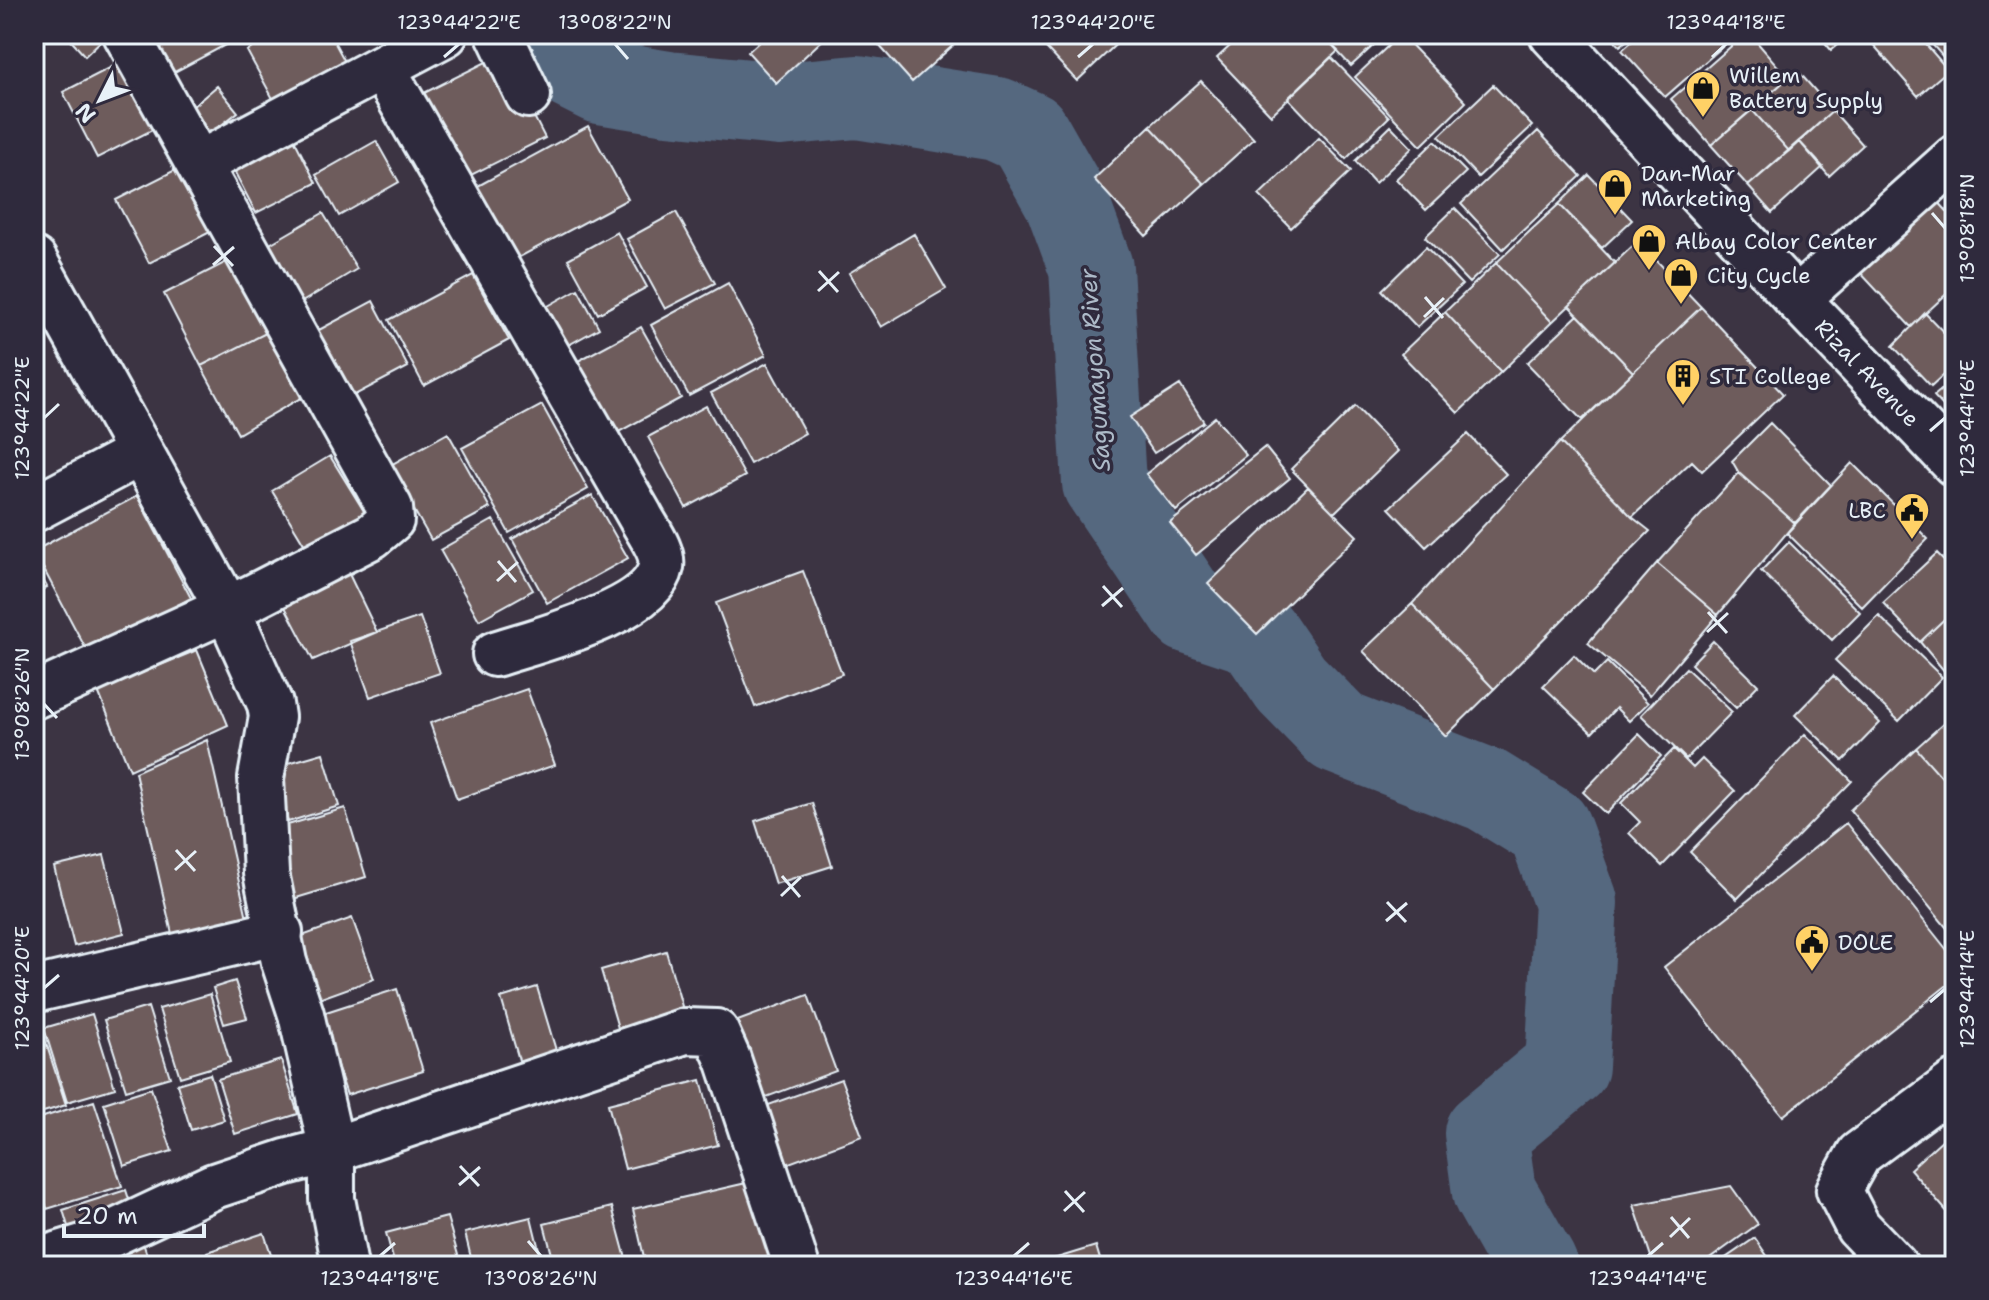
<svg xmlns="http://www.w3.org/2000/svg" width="1989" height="1300" font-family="'Shantell Sans',sans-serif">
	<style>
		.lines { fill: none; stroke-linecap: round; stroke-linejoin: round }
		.river { stroke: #54677f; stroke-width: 84 }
		.building { fill: #6e5b5b; stroke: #e8f1f8; stroke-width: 2 }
		.street-casing { stroke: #e8f1f8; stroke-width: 50 }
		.secondary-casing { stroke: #e8f1f8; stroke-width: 50 }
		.primary-casing { stroke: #e8f1f8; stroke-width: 50 }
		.street { stroke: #2f2a3d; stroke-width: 44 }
		.secondary { stroke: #2f2a3d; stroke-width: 44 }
		.primary { stroke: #2f2a3d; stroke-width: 44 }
		.ticks { fill: none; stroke: #e8f1f8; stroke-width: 3 }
		.labels { text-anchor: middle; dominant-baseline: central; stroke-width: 7; stroke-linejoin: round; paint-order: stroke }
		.poi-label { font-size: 22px; fill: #e8f1f8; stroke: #2f2a3d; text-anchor: start }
		.street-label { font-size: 22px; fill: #e8f1f8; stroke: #2f2a3d }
		.water-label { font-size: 24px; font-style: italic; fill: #adbac8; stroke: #2f2a3d }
		.neatline { fill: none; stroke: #e8f1f8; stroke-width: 3 }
		.ticks-label { font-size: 20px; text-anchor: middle; fill: #e8f1f8 }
	</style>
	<rect width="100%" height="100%" fill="#3c3443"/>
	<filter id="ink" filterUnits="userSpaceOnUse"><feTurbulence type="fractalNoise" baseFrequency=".0125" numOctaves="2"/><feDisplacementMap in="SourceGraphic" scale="16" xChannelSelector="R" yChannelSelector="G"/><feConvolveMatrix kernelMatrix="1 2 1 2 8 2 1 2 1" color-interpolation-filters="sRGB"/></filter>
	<g filter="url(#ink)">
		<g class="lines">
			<path class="river" d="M549 34 551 50 572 68 600 82 668 93 780 104 857 97 997 119 1028 133 1066 200 1091 268 1104 483 1191 612 1257 634 1291 684 1338 732 1487 790 1549 828 1576 902 1567 1066 1486 1133 1494 1192 1536 1266"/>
		</g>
		<path class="building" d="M65 34H108L85 56Z
			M147 34H225L229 43 169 75Z
			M277 34H330L361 91 290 130 247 51Z
			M757 34H829L776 83 748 52 762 39Z
			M887 34H966L912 82 877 43Z
			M1033 34H1127L1077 81Z
			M1243 34H1321L1338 51 1271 115 1217 58Z
			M1321 34H1386L1351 66Z
			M1401 34 1466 102 1421 146 1355 77Z
			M1609 34H1635L1620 46Z
			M1640 34H1737L1665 97 1622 50Z
			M1745 34H1750L1788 78 1711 145 1671 99Z
			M1818 34H1850L1831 50Z
			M1880 34H1917L1948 70 1918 96 1871 42Z
			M1923 34H1955V63L1951 66Z
			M502 54 545 138 457 182 414 98Z
			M133 56 168 122 97 158 63 92Z
			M1331 57 1389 117 1346 159 1288 98Z
			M1797 70 1833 111 1789 151 1752 110Z
			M1201 81 1254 139 1204 184 1150 126Z
			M1493 85 1532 126 1478 177 1439 136Z
			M217 86 238 112 206 137 186 112Z
			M1752 110 1789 151 1748 186 1711 145Z
			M1833 111 1863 145 1829 176 1799 141Z
			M588 126 628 199 516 259 476 187Z
			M1150 126 1204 184 1146 236 1094 179Z
			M1391 126 1412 148 1375 183 1355 161Z
			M1538 131 1581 176 1503 249 1461 204Z
			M292 135 316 183 256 213 231 165Z
			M1319 138 1351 171 1291 228 1259 195Z
			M376 141 399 182 339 216 316 175Z
			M1435 141 1466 172 1426 210 1396 179Z
			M1799 141 1823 167 1772 213 1748 186Z
			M185 165 218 228 149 263 116 200Z
			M1589 175 1632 220 1602 248 1559 204Z
			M1935 198 1955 220V286L1911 327 1857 269Z
			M1559 204 1615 263 1552 322 1496 263Z
			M1455 208 1500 254 1469 283 1425 237Z
			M676 212 715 283 665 309 627 239Z
			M323 213 357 269 302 302 268 245Z
			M617 232 647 287 598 314 568 259Z
			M914 234 946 289 881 327 849 273Z
			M1638 241 1701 307 1633 372 1569 306Z
			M1426 247 1462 285 1417 327 1382 290Z
			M234 258 270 331 201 366 164 294Z
			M1496 263 1552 322 1501 372 1445 312Z
			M473 275 509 340 424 386 389 320Z
			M728 283 766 355 689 396 651 325Z
			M578 289 599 328 554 353 532 315Z
			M373 301 408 367 353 396 317 331Z
			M1701 307 1783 394 1702 471 1692 461 1632 517 1560 442Z
			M1445 312 1501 372 1458 413 1401 354Z
			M1925 313 1955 344V364L1931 386 1893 346Z
			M1578 315 1633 372 1582 420 1527 363Z
			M641 327 681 398 604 440 565 368Z
			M270 331 304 396 238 434 201 366Z
			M767 363 805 433 750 464 711 393Z
			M1955 378V419L1934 396Z
			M1180 385 1204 422 1154 453 1130 417Z
			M542 405 588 489 509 533 462 448Z
			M706 406 745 476 686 508 648 437Z
			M1355 406 1398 451 1334 513 1291 469Z
			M1215 417 1246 455 1176 511 1146 474Z
			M1770 423 1831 485 1795 523 1739 473 1732 461Z
			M448 433 490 508 431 540 389 466Z
			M1468 434 1506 474 1426 547 1389 508Z
			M1560 442 1632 517 1650 531 1494 689 1412 604Z
			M1265 447 1290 478 1196 555 1170 523Z
			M330 456 367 516 309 552 272 491Z
			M1852 463 1928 539 1862 607 1787 533Z
			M1739 473 1795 523 1718 615 1657 563Z
			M1308 487 1357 536 1257 634 1208 584Z
			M592 495 628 558 547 603 512 539Z
			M137 496 191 598 88 653 34 551Z
			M493 520 533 590 479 620 440 550Z
			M1789 542 1860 612 1832 640 1761 571Z
			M1937 553 1955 572V609L1920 642 1883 603Z
			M34 563 47 587 34 594Z
			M1657 563 1718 615 1650 695 1588 643Z
			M803 571 842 674 755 707 716 603Z
			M348 572 377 632 313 660 284 605Z
			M1412 604 1494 689 1446 736 1363 651Z
			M1955 609V684L1920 642Z
			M1879 616 1942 677 1899 721 1835 660Z
			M420 617 440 673 370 697 350 641Z
			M1713 641 1758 685 1736 708 1691 664Z
			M197 650 228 725 130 770 98 691Z
			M1574 655 1594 675 1607 662 1648 703 1629 721 1616 708 1592 733 1543 686Z
			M1686 668 1732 712 1686 759 1641 715Z
			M1833 676 1880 723 1843 761 1795 715Z
			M527 689 555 765 457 799 430 723Z
			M1955 713V792L1916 748Z
			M1639 734 1661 756 1606 814 1583 792Z
			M1805 734 1852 781 1737 899 1690 852Z
			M207 740 250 931 175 947 135 772Z
			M1916 748 1955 792V938L1850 810Z
			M1674 749 1693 768 1702 759 1735 791 1662 866 1629 833 1640 822 1621 803Z
			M323 753 339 806 288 822 271 768Z
			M812 803 832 866 775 884 755 821Z
			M345 808 366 877 293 899 271 830Z
			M1846 823 1955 960V979L1783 1116 1664 967Z
			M104 855 124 933 74 946 54 867Z
			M352 918 374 979 313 1001 291 940Z
			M666 951 688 1027 623 1045 601 970Z
			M235 981 247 1018 224 1024 213 988Z
			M537 987 558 1057 521 1067 501 998Z
			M397 989 423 1071 347 1095 320 1014Z
			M210 994 230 1062 180 1077 159 1009Z
			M808 995 836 1071 753 1102 724 1026Z
			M148 1007 170 1077 126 1090 104 1020Z
			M92 1014 115 1088 67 1102 44 1028Z
			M40 1024 66 1105 34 1115V1026Z
			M281 1060 298 1114 235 1134 218 1079Z
			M210 1074 224 1120 191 1130 177 1084Z
			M841 1079 862 1136 781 1166 760 1108Z
			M701 1080 718 1145 625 1169 608 1104Z
			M151 1088 172 1151 124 1166 104 1103Z
			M94 1101 122 1186 47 1209 34 1167V1120Z
			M1955 1128V1221L1910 1169Z
			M755 1181 773 1256 731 1266H646L633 1209Z
			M1731 1186 1758 1224 1700 1266H1654L1634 1205Z
			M126 1190 148 1258 122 1266H80L63 1210Z
			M612 1207 628 1266H555L544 1224Z
			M447 1217 460 1262 445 1266H395L386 1233Z
			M531 1217 543 1266H473L465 1233Z
			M264 1233 275 1266H212L207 1252Z
			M1755 1238 1774 1266H1714Z
			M1096 1246 1102 1266H1031Z"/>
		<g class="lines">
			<g class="street-casing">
				<path id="street" d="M499 34 528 95
					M383 69 640 516C647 530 664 551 661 567 652 613 534 641 495 654
					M199 164 445 34
					M1797 299 1955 158
					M34 509 140 453
					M34 696 253 597 372 536 391 520 390 508 126 34
					M34 990 280 932
					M34 1262 86 1246 214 1186 286 1162 332 1150 685 1031 716 1032 728 1059 796 1264"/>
			</g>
			<g class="secondary-casing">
				<path id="secondary" d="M34 260 227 608 270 704 272 717 261 778 266 873 284 962 301 1014 332 1150V1199L345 1266
					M1895 1266 1858 1227 1839 1190 1859 1154 1955 1083"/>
			</g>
			<g class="primary-casing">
				<path id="primary" d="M1552 34 1797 299 1955 464"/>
			</g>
			<use href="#street" class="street"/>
			<use href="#secondary" class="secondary"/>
			<use href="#primary" class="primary"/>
		</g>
	</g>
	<path class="ticks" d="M615 44 628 59M444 57 459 44M1078 57 1093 44M1712 57 1726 44M1932 213 1945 228M214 246 233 266M213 265 234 247M819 271 838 292M818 291 839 272M1425 297 1443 318M1424 317 1444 298M44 418 59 404M1930 431 1945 418M498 561 516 582M497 581 518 562M1103 586 1122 607M1102 606 1123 588M1708 612 1727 633M1707 632 1728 613M44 704 57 718M176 850 195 871M175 870 196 851M782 876 800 897M781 896 801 877M1387 902 1406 922M1386 921 1407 903M44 988 59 975M1930 1002 1945 989M460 1166 479 1186M459 1185 480 1167M1065 1191 1084 1212M1064 1211 1085 1192M1671 1217 1689 1238M1670 1237 1690 1218M528 1241 541 1256M380 1256 395 1243M1014 1256 1029 1243M1648 1256 1663 1243"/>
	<defs>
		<g id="shop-pin" transform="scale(1.8)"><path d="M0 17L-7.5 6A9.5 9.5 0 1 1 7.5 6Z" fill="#ffd166" stroke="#2f2a3d"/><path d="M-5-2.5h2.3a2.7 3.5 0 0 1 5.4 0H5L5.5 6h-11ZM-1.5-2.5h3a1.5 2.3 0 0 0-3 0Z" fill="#111"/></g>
		<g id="building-pin" transform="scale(1.8)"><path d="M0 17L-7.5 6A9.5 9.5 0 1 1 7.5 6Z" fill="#ffd166" stroke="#2f2a3d"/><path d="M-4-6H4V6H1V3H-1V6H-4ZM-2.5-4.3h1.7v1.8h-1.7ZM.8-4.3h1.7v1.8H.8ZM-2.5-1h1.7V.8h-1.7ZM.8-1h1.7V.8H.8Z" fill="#111"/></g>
		<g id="civic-pin" transform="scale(1.8)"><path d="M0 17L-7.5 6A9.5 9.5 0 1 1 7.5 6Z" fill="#ffd166" stroke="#2f2a3d"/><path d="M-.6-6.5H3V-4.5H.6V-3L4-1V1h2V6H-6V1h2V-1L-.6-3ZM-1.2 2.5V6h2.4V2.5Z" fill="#111"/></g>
	</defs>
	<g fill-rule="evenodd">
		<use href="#shop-pin" x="1703" y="88"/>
		<use href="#shop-pin" x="1615" y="186"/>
		<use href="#shop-pin" x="1649" y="241"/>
		<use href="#shop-pin" x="1681" y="275"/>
		<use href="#building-pin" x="1683" y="376"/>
		<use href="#civic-pin" x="1912" y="510"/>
		<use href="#civic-pin" x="1812" y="942"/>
	</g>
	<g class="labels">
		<g class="poi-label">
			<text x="1729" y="75">Willem<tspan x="1729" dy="25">Battery Supply</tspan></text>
			<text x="1641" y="173">Dan-Mar<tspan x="1641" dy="25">Marketing</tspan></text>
			<text x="1675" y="241">Albay Color Center</text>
			<text x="1707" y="275">City Cycle</text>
			<text x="1709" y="376">STI College</text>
			<text x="1886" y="510" text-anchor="end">LBC</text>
			<text x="1838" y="942">DOLE</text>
		</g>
		<g class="street-label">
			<text transform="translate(1867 373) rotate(46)">Rizal Avenue</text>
		</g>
		<g class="water-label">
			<text transform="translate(1095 370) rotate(-94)">Sagumayon River</text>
		</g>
	</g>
	<rect width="1989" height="1300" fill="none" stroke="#2f2a3d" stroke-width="88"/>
	<g transform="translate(100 100) rotate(228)" stroke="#2f2a3d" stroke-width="6" paint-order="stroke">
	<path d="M0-6L14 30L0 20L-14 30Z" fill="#e8f1f8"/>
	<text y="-12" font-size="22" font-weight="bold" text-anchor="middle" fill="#e8f1f8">N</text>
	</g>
	<path d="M64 1224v12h140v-12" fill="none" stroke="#e8f1f8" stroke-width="4"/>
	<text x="76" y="1224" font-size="24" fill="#e8f1f8" stroke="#2f2a3d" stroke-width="6" paint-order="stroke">20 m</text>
	<rect x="44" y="44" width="1901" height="1212" class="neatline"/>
	<g class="ticks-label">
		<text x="459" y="29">123°44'22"E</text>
		<text x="615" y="29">13°08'22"N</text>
		<text x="1093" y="29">123°44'20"E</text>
		<text x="1726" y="29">123°44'18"E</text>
		<text transform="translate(1967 228) rotate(-90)" y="7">13°08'18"N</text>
		<text transform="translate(22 418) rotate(-90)" y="7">123°44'22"E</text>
		<text transform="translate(1967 418) rotate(-90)" y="7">123°44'16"E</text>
		<text transform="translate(22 704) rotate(-90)" y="7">13°08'26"N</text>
		<text transform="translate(22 988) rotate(-90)" y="7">123°44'20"E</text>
		<text transform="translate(1967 989) rotate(-90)" y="7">123°44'14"E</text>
		<text x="380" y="1285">123°44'18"E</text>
		<text x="541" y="1285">13°08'26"N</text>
		<text x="1014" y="1285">123°44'16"E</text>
		<text x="1648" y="1285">123°44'14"E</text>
	</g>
</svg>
